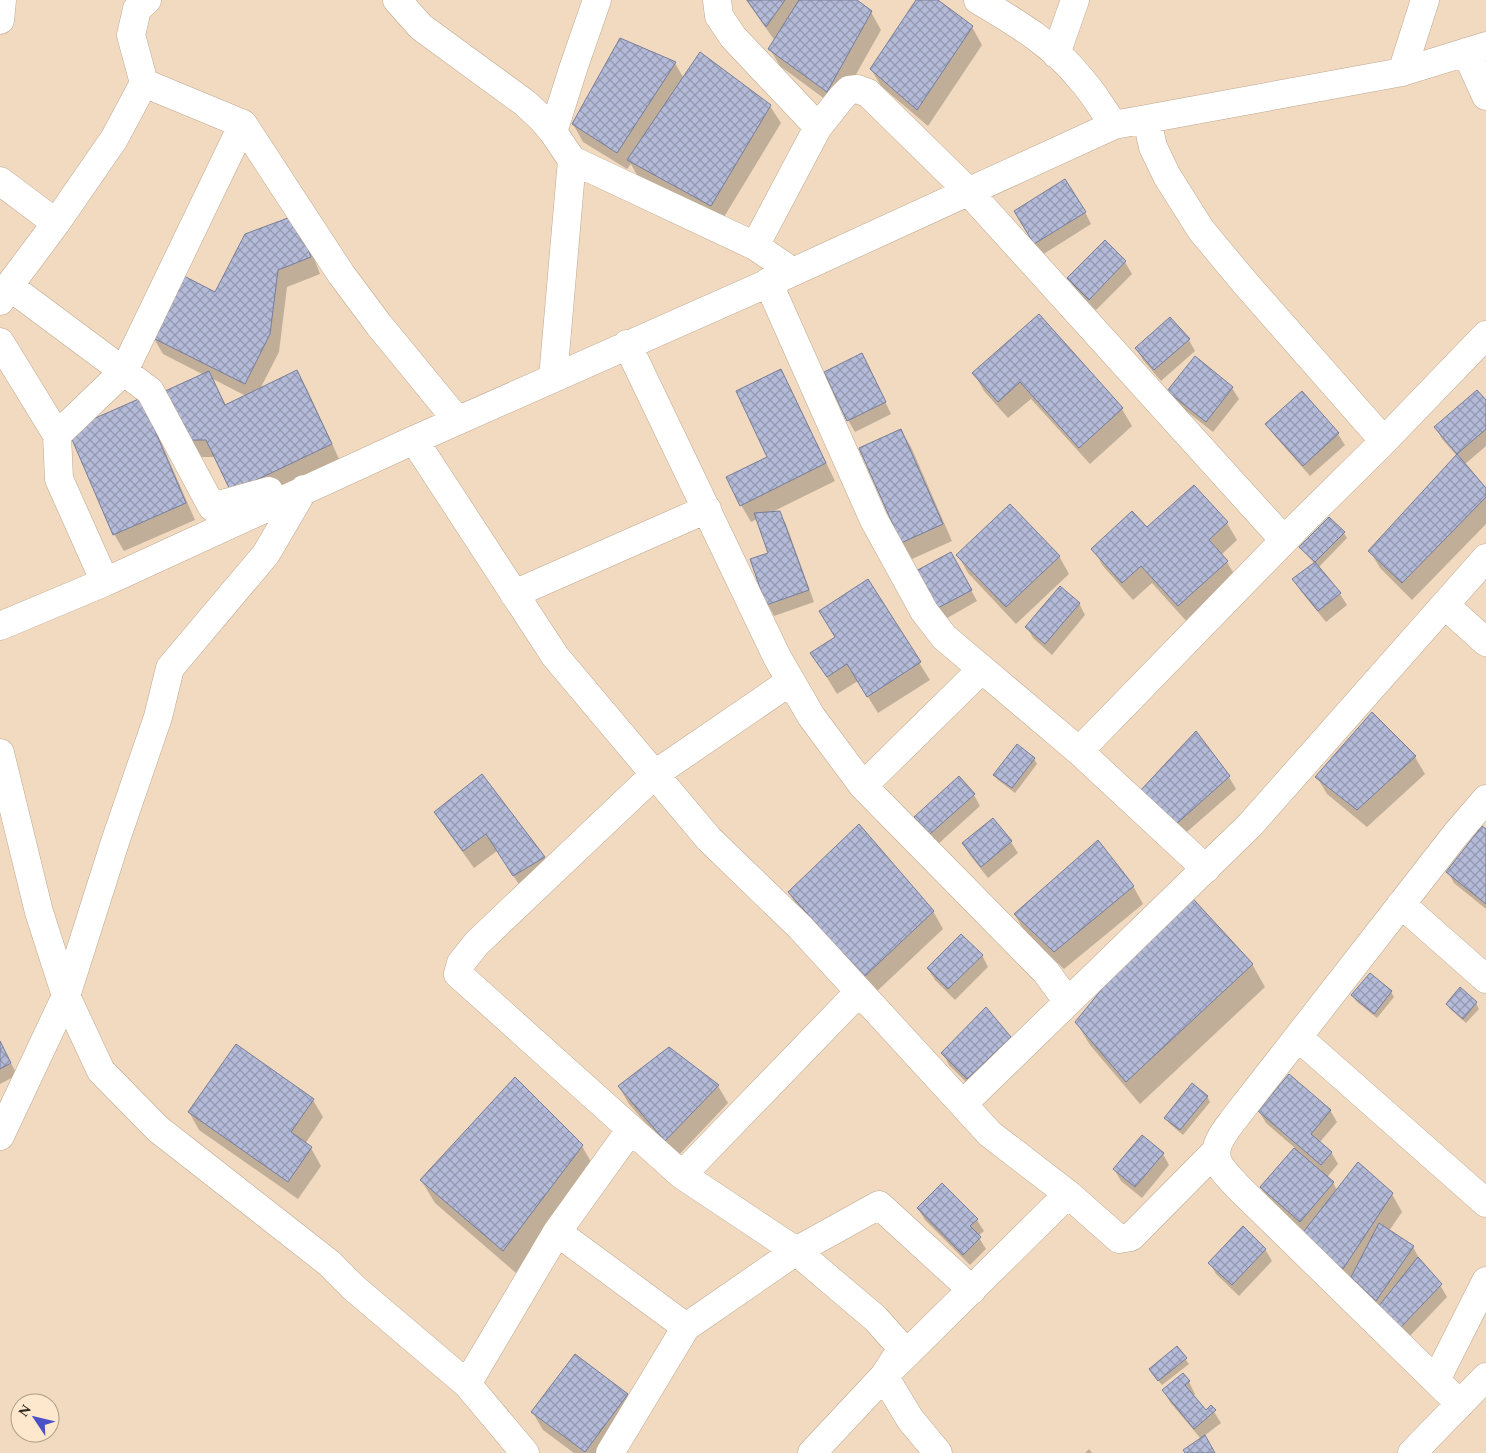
<svg xmlns="http://www.w3.org/2000/svg" width="1486" height="1453" font-family="Spectral,serif">
	<style>
		.shadow { fill: #0003; fill-rule: evenodd }
		.building { fill: url(#building-cross-hatch); stroke: #777d99 }
		.lines { fill: none; stroke-linecap: round; stroke-linejoin: round }
		.minor-casing { stroke: #bda88f; stroke-width: 29 }
		.minor { stroke: #fff; stroke-width: 28 }
	</style>
	<defs>
		<pattern id="building-cross-hatch" width="8" height="8" patternUnits="userSpaceOnUse" patternTransform="scale(1.25)"><rect width="8" height="8" fill="#b4bbd9"/><path d="M0 0l8 8M0 8l8-8" fill="none" stroke="#9398af"/></pattern>
	</defs>
	<rect width="100%" height="100%" fill="#f1dac0"/>
	<path class="shadow" d="M746 0H855L871 12 881 30 837 108 780 66 770 49 775 41Z
		M917 0H936L972 27 982 45 928 126 881 86 871 69Z
		M700 54 770 106 781 123 721 222 638 177 631 164 627 169 583 142 573 124 675 63 684 79Z
		M1016 212H1085L1091 224 1042 255Z
		M305 234 320 274 287 287 279 352 260 389 297 372 307 389 340 461 242 508 216 457H197L187 440 204 375 163 354 153 337ZM213 379 246 396 226 406Z
		M1105 242 1125 262 1132 274 1096 310 1075 290 1069 278Z
		M1039 315 1122 409 1132 426 1090 464 1031 399 1008 418 984 391 974 373Z
		M1189 340 1195 351 1161 381 1143 360 1136 348Z
		M868 366 891 414 855 432 848 420Z
		M790 388 835 481 770 513 779 512 786 524 814 602 774 616 768 605 751 560 770 553 757 519 751 522 741 505 769 457Z
		M1232 388 1239 399 1213 432 1175 402 1169 391Z
		M1486 401V446L1464 465 1486 490V524L1412 600 1380 568 1370 551 1457 456 1442 439 1436 427Z
		M150 417 195 520 124 551 114 534Z
		M1267 424 1338 434 1345 445 1310 476 1274 435Z
		M901 430 911 447 952 541 912 559 902 542Z
		M1194 487 1227 523 1237 540 1221 555 1227 562 1237 579 1188 623 1152 583 1133 600 1103 566 1093 549 1147 529Z
		M1344 533 1347 538 1318 568 1340 594 1347 605 1326 622 1300 590 1294 579 1315 564 1304 552 1300 547Z
		M951 554 977 601 942 621 936 610Z
		M958 555 1059 556 1069 574 1016 624 968 573Z
		M868 581 930 680 878 713 858 681 837 694 812 653 836 638Z
		M1079 603 1085 615 1052 655 1033 638 1027 627Z
		M1196 733 1229 777 1236 789 1181 837 1147 803Z
		M1415 757 1425 774 1367 827 1327 794 1317 777Z
		M1034 759 1037 764 1015 793 998 780 995 775Z
		M482 775 544 857 554 875 524 892 497 851 474 868 446 829 436 812Z
		M974 795 980 806 937 845 922 829 915 817Z
		M993 820 1011 842 1018 853 988 878 970 855 963 844Z
		M1486 831V909L1454 883 1448 872Z
		M1133 886 1143 904 1064 969 1025 932 1015 915Z
		M789 892 933 911 943 929 874 994 799 910Z
		M982 955 988 967 955 1000 935 980 928 969Z
		M1252 964 1265 987 1140 1104 1090 1045 1076 1022Z
		M1370 975 1391 992 1394 997 1377 1018 1356 1001 1353 995Z
		M1460 989 1476 1003 1479 1009 1466 1023 1450 1009 1447 1004Z
		M986 1009 1010 1038 1017 1050 974 1090 949 1065 943 1053Z
		M0 1042 17 1075 0 1084Z
		M718 1086 728 1103 676 1158 629 1104 619 1087Z
		M1207 1096 1210 1102 1183 1135 1169 1123 1166 1118Z
		M313 1100 323 1117 305 1144 311 1148 321 1166 298 1199 199 1130 189 1112Z
		M1330 1110 1337 1122 1320 1142 1331 1152 1338 1164 1327 1177 1333 1183 1337 1190 1392 1194 1402 1212 1389 1231 1413 1247 1419 1258 1440 1285 1447 1297 1408 1338 1360 1288 1356 1282 1353 1286 1305 1232 1268 1199 1261 1188 1295 1148 1266 1123 1259 1111Z
		M582 1146 595 1169 516 1273 435 1203 421 1180Z
		M1163 1154 1169 1165 1142 1198 1121 1181 1114 1169Z
		M918 1208 977 1220 984 1231 978 1236 986 1249 970 1265 925 1220Z
		M1265 1249 1272 1261 1239 1296 1216 1274 1210 1263Z
		M1177 1348 1189 1364 1162 1385 1153 1374Z
		M575 1356 627 1395 637 1412 607 1453H574L543 1430 533 1413Z
		M1182 1375 1189 1382 1195 1394 1193 1396 1206 1411 1211 1407 1221 1423 1204 1436 1214 1453H1186L1201 1439 1170 1402 1164 1391Z
		M1089 1449 1092 1453H1085Z"/>
	<path class="building" d="M747 0H785L766 27Z
		M799 0H857L872 11 827 92 768 49Z
		M916 0H938L973 26 917 110 870 69Z
		M620 38 676 62 617 153 572 124Z
		M700 52 771 105 711 206 627 160Z
		M1065 179 1086 212 1034 244 1014 211Z
		M296 215 311 257 278 270 270 334 245 384 151 337 182 275 215 292 245 234Z
		M1105 240 1126 261 1089 300 1067 278Z
		M1039 314 1123 408 1079 448 1020 382 998 402 972 373Z
		M1170 317 1190 339 1154 370 1135 348Z
		M862 353 886 402 847 421 824 372Z
		M1195 356 1233 387 1206 422 1167 391Z
		M781 369 826 463 740 506 726 477 767 457 736 391Z
		M297 370 332 444 231 492 206 440H186L163 392 209 371 225 405Z
		M1477 390 1486 400V429L1457 454 1434 427Z
		M1302 391 1339 433 1303 466 1265 424Z
		M141 398 186 503 113 535 68 430Z
		M901 429 943 524 901 543 859 448Z
		M1457 454 1486 488V497L1402 583 1368 551Z
		M1194 485 1228 522 1209 540 1228 561 1178 606 1141 566 1122 583 1091 549 1132 511 1147 527Z
		M1010 504 1060 556 1006 607 956 555Z
		M780 511 809 590 766 605 750 559 768 553 754 513Z
		M1329 517 1345 532 1315 562 1299 547Z
		M951 552 972 590 934 610 914 572Z
		M1315 562 1341 593 1318 611 1292 579Z
		M868 579 921 662 867 697 847 664 827 677 810 653 835 637 819 611Z
		M1060 586 1080 603 1045 644 1025 627Z
		M1372 712 1416 756 1357 810 1315 777Z
		M1196 731 1230 776 1174 826 1139 792Z
		M1017 744 1035 758 1012 788 993 775Z
		M482 774 545 857 513 876 486 834 463 851 434 812Z
		M959 776 975 794 930 834 914 817Z
		M993 818 1012 841 981 867 962 843Z
		M859 824 934 911 864 977 788 892Z
		M1482 826 1486 829V904L1446 872Z
		M1098 840 1134 886 1054 952 1014 914Z
		M1184 889 1253 964 1126 1082 1075 1022Z
		M961 934 983 955 948 989 927 968Z
		M1370 973 1392 991 1374 1014 1351 995Z
		M1460 987 1477 1002 1463 1019 1446 1004Z
		M986 1007 1011 1037 967 1079 941 1053Z
		M0 1041 11 1063 0 1069Z
		M236 1044 314 1099 291 1132 312 1147 288 1182 188 1112Z
		M669 1047 719 1085 665 1141 618 1086Z
		M1289 1074 1331 1110 1311 1134 1332 1152 1321 1165 1258 1111Z
		M515 1077 583 1145 503 1251 420 1180Z
		M1192 1083 1208 1096 1180 1130 1164 1118Z
		M1142 1135 1164 1153 1135 1187 1113 1169Z
		M1294 1148 1334 1182 1300 1222 1260 1187Z
		M1358 1162 1393 1193 1343 1269 1301 1235Z
		M942 1183 978 1219 970 1226 981 1237 963 1255 917 1208Z
		M1379 1223 1414 1246 1376 1301 1351 1277Z
		M1243 1226 1266 1249 1232 1285 1208 1263Z
		M1418 1257 1442 1284 1401 1327 1378 1307Z
		M1177 1346 1187 1358 1158 1381 1149 1369Z
		M575 1354 628 1394 585 1452 531 1412Z
		M1183 1373 1190 1381 1185 1385 1206 1410 1211 1405 1216 1410 1194 1429 1162 1390Z
		M1205 1435 1215 1453H1185L1183 1450Z"/>
	<g class="lines">
		<g class="minor-casing">
			<path id="minor" d="M397 0 421 27 525 103 542 119 553 132 572 160 755 246 793 272
				M717 0 719 16 733 37 818 127
				M978 0C1015 22 1053 44 1080 78 1093 92 1103 110 1114 125
				M0 20 2 0
				M1466 52 1486 96
				M1056 54 1075 0
				M1402 72 1425 0
				M144 83 243 124 341 274 379 325 457 420
				M1147 120 1153 147 1167 176 1201 230 1246 284 1384 441
				M553 132 573 69 597 0
				M0 181 56 223
				M755 246 818 127 842 97 849 90 857 89 868 93 968 191 1284 540
				M768 282 874 520 924 611 944 637 1079 751 1206 869
				M9 286 150 391 212 507 269 491
				M0 301 9 286 56 223 114 139 144 83 131 35 137 9 147 0
				M0 342 57 435 59 479 105 582
				M627 344 777 657 811 716 863 786 1046 972 1068 1002
				M553 378 572 160
				M57 435 124 371 243 124
				M414 440 555 656 709 839 800 927 990 1134 1068 1194 1119 1239 1131 1237 1215 1152
				M514 594 707 509
				M1445 605 1486 642
				M0 626 105 582 414 440 793 272 1114 125 1402 72 1486 46
				M791 681 655 774 477 943 461 963 458 974 682 1175 796 1251 875 1318 902 1348 884 1376 910 1419 938 1453
				M1079 751 1302 522 1379 446 1486 335
				M0 753 39 912 66 996 101 1071 158 1129 329 1263 354 1288 467 1384 525 1453
				M863 786 982 669
				M1401 904 1486 979
				M1298 1037 1486 1203
				M963 1104 1250 825 1486 558
				M0 1136 66 996 115 842 158 717 170 668 266 554 304 489
				M682 1175 859 992
				M557 1232 686 1327
				M1436 1380 1486 1281
				M467 1384 557 1232 631 1129
				M1460 1404 1237 1186C1231 1179 1223 1172 1219 1164 1210 1148 1225 1131 1234 1119L1456 834 1486 799
				M610 1453 686 1327 796 1251 879 1205 972 1290
				M812 1453 884 1376 1068 1194
				M1412 1453 1486 1377"/>
		</g>
		<use href="#minor" class="minor"/>
	</g>
	<g transform="translate(35 1418) rotate(305)"><circle r="24" fill="#fee8cd" stroke="#ac9c87"/>
	<path d="M0-4L9 19L0 12L-9 19Z" fill="#4b50c6"/>
	<text y="-8" font-size="14" font-weight="bold" text-anchor="middle" fill="#31291f">N</text>
	</g>
</svg>
